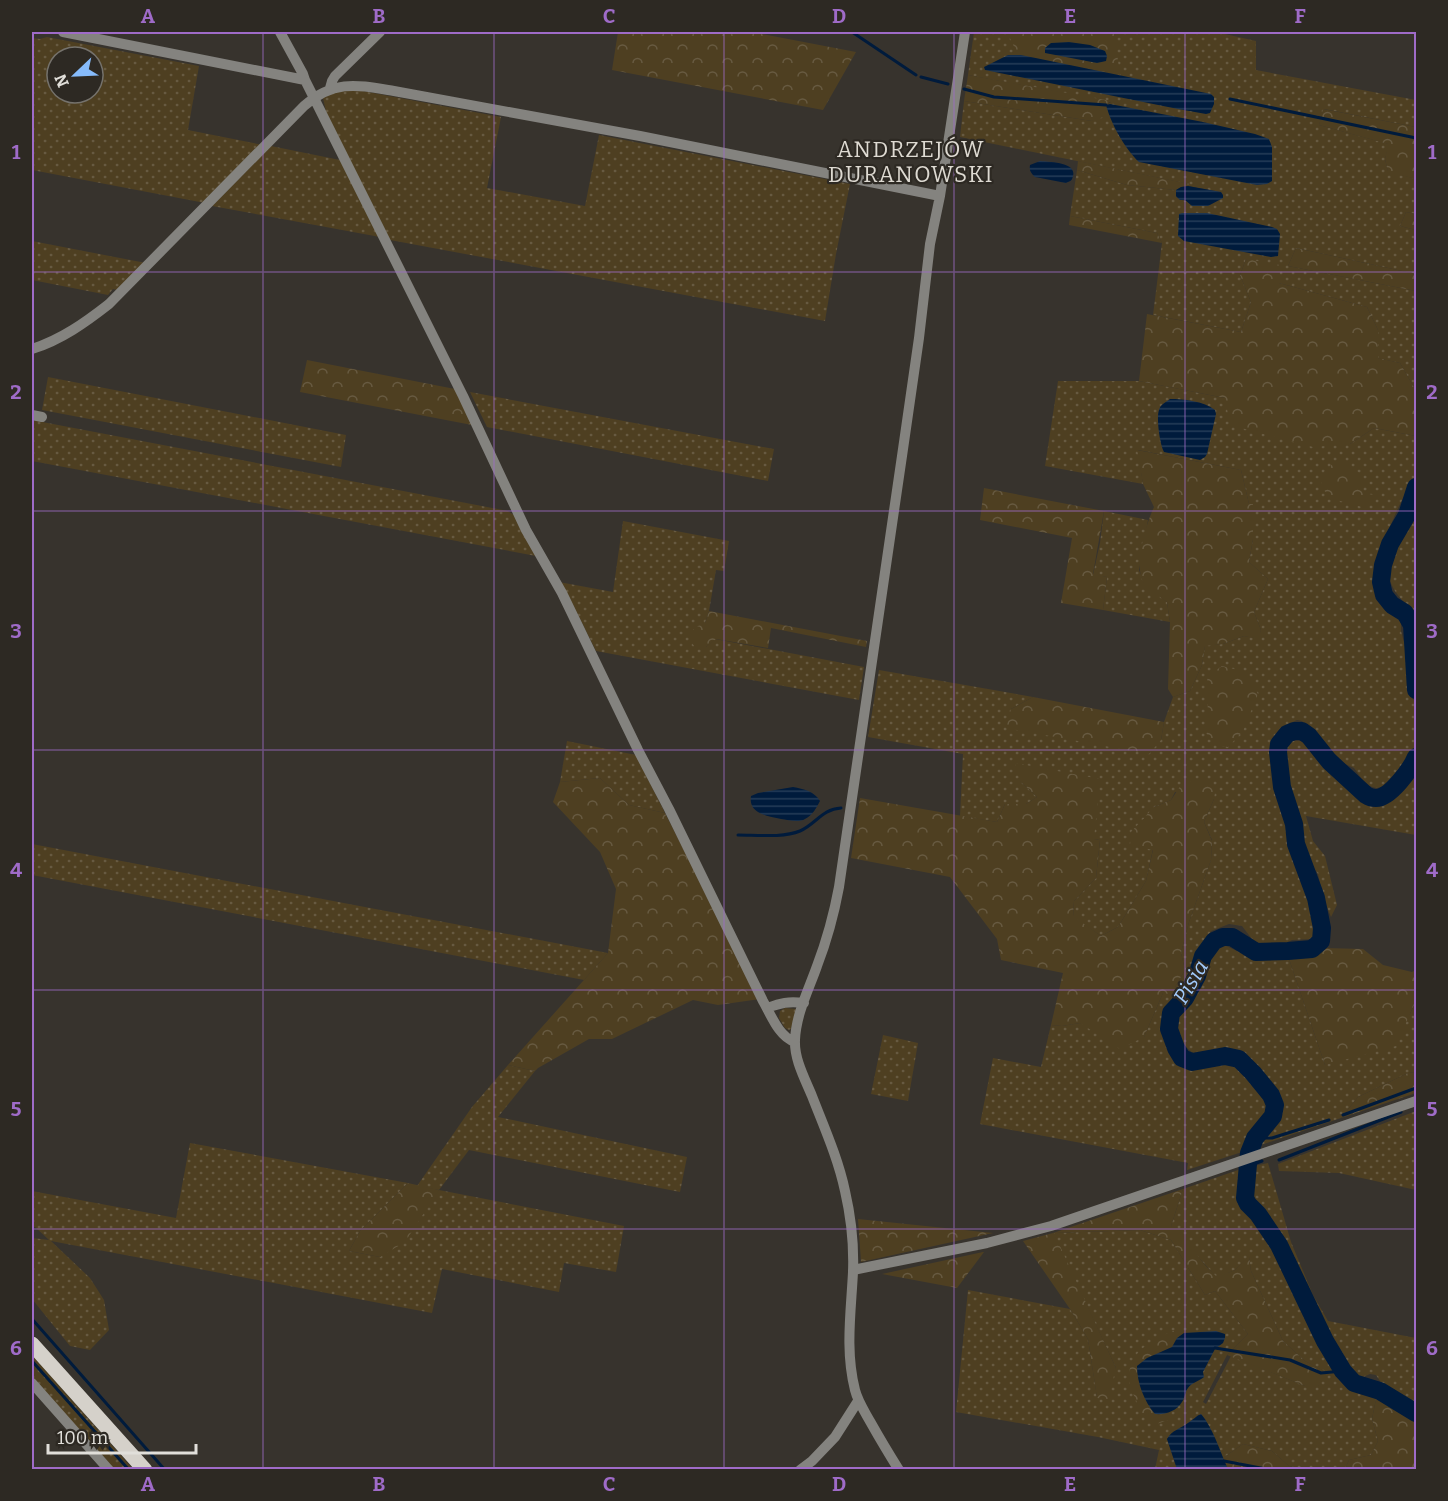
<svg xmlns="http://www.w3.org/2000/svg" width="1448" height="1501" font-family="Bitter,serif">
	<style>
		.green { fill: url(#green-dots); fill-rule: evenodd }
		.forest { fill: url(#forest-crowns) }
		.water { fill: url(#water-rules) }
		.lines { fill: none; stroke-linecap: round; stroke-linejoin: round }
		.stream { stroke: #001b3c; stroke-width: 3 }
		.river { stroke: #001b3c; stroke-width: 18 }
		.minor { stroke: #84837f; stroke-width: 10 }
		.primary { stroke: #d5d1ca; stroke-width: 15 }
		.grid { fill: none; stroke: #9f6bc8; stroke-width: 1.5; stroke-opacity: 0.55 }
		.labels { text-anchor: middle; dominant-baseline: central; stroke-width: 4.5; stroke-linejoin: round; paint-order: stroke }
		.water-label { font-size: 21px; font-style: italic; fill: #a1cafb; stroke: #2d2923 }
		.quarter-label { font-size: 22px; letter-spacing: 1.5px; fill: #dedad2; stroke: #2d2923 }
		.neatline { fill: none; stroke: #9f6bc8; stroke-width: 2 }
		.grid-label { font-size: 20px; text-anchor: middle; font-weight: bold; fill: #9f6bc8 }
	</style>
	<defs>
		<pattern id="green-dots" width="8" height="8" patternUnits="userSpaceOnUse" patternTransform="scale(1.5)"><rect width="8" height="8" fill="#4e3f21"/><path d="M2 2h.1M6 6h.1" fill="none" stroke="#675a41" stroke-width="1.8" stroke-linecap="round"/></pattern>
		<pattern id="forest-crowns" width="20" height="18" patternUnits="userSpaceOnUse" patternTransform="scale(1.5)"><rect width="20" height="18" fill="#4e3f21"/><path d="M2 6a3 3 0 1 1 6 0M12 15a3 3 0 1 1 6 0" fill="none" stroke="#675a41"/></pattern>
		<pattern id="water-rules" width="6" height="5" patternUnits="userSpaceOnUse" patternTransform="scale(1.5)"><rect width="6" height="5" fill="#001b3c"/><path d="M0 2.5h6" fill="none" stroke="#253c58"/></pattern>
	</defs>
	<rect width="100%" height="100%" fill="#37332d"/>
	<path class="green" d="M974 32H1216L1256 41V70L1416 100V127L1324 109 1319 125 1389 144 1385 159 1388 171 1416 179V214L1406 212 1400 226 1416 230V274L1296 248 1288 266 1416 291V391L1400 363 1377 358 1378 330 1367 307 1279 283 1246 259 1240 275 1251 302 1241 332 1153 315 1162 243 1157 233 1070 216 1077 170 1127 185 1176 190V197C1189 207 1207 197 1221 192L1188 186 1189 184 960 137 964 101 1092 121 1106 105 1111 102 968 75Z
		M47 37 199 66 188 130 263 145 205 203 32 170V38L40 39ZM57 57H93V93H57Z
		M352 89 501 117 487 188 585 206 599 135 850 184 836 254 825 321 390 240 327 116 323 98 335 91Z
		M271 146 340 160 380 237 212 206Z
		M32 241 146 263 117 290 113 289 108 295 32 280Z
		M48 377 346 435 341 467 42 410Z
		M1058 381H1139L1225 398 1350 444 1374 428 1416 436C1416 445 1419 470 1416 478 1414 483 1408 488 1406 493 1394 513 1367 576 1380 598 1385 606 1393 610 1401 615V631L1407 654 1406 665 1411 682 1416 716V741L1414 748 1391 779 1382 787 1376 788 1366 785 1354 768 1345 764 1333 756 1302 721 1297 720C1284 726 1290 728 1282 734 1277 739 1274 739 1271 746L1274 758 1277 785 1300 875 1316 915 1317 933 1312 939 1292 940 1284 944H1260L1255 943 1242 926 1229 924 1211 931 1201 948 1187 985 1166 1009 1164 1026 1167 1033 1169 1049 1176 1060 1191 1066 1201 1065 1225 1060 1235 1063 1254 1081 1259 1094 1266 1104 1268 1113 1266 1117 1255 1128 1244 1143 1242 1152 1187 1170 1188 1163 980 1124 993 1058 1041 1067 1051 1025 1062 1026 1080 1023 1144 1037 1163 993 1175 987 1185 970 1181 953 1189 922 1211 860 1212 840 1204 822 1214 799 1175 792 1171 800 1154 807 1153 849 1146 881 1118 927 1101 936 1073 917 1074 901 1096 878 1100 840 1094 839 1020 781 1037 797 1026 804H1005L997 822 960 816 963 754 868 737 879 670 1033 697 1011 709 1161 740 1164 722 1173 697 1190 691 1202 665 1205 645 1223 644 1244 636 1258 638 1261 630 1254 612 1268 579 1249 562 1253 539 1249 504 1241 470 1138 450 1143 484 1045 466Z
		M470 392 774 449 768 481 487 427Z
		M32 420 508 511 518 518 536 556 32 461Z
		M1416 505V621C1414 610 1402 602 1395 591 1377 561 1400 548 1411 523 1413 517 1414 511 1416 505Z
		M1104 511 1148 520 1139 570 1144 583 1167 602 1170 622 1103 610 1107 577 1093 575 1100 543Z
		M623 521 729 541 724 571 716 570 709 611 705 623 706 647 715 639 864 667 859 700 596 651 578 615 559 582 613 592Z
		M567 741 636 755 665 813 629 805 600 778 560 782Z
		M1293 741H1302L1315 749 1321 760 1341 780 1367 802 1381 805 1395 797 1408 780 1416 766V835L1306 816 1313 841 1325 856 1337 905 1331 917 1323 897 1318 874 1308 859 1302 842 1300 828 1287 779 1284 756 1286 744Z
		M32 844 608 953 584 980 32 875Z
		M1224 945 1237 951 1258 957 1288 956 1325 1065 1410 1014 1416 1000V1072L1408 1073 1358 1097 1341 1118 1258 1146 1273 1125 1281 1107 1279 1095 1244 1052 1224 1049 1193 1053C1180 1043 1178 1035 1176 1019L1203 978 1207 961 1216 950Z
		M785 1008 796 1009 791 1029 789 1030 785 1028 779 1018 780 1011Z
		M883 1035 918 1043 908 1101 871 1094Z
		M508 1065 535 1071 498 1117 687 1157 680 1192 469 1150 439 1190 624 1226 616 1272 564 1263 559 1292 442 1269 432 1313 51 1241 90 1278 104 1300 109 1330 90 1350 70 1346 32 1299V1238L49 1240 35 1227H32V1191L176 1218 190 1143 408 1183 360 1231 349 1251 380 1257 439 1190 417 1186 472 1107Z
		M1416 1111V1190L1339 1173 1279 1171 1278 1164Z
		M1268 1163 1291 1242 1313 1295 1328 1321 1416 1338V1402L1382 1384 1376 1375 1370 1374 1361 1378 1351 1370 1331 1340 1322 1320 1298 1276 1287 1246 1250 1192 1252 1185 1249 1176 1254 1166Z
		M1241 1169 1240 1186 1243 1204 1250 1209 1274 1247 1288 1281 1305 1313 1344 1382 1376 1399 1372 1419 1378 1441 1371 1455 1349 1460 1345 1469H1306L1289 1466 1272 1451 1243 1444 1223 1458 1205 1419 1201 1414C1196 1416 1193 1420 1188 1423 1181 1428 1174 1433 1167 1439L1177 1469H1155L1159 1450 1098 1437 956 1412 968 1290 1070 1309 1088 1339 1097 1397 1116 1368 1053 1233 1140 1230 1171 1240 1205 1295 1215 1291 1248 1334 1227 1355 1203 1402 1206 1404 1231 1356 1305 1386H1318L1324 1371 1305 1361 1283 1341 1251 1271 1249 1257 1235 1270 1217 1278 1171 1226 1183 1189Z
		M32 1355 133 1469H113L32 1380Z"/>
	<path class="forest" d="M618 32H751L856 52 823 110 612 70Z
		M1007 32H1059L1074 34 1075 32H1114L1120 75 1018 55Z
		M968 75 1111 101 1106 105 1109 115 1092 121 964 101Z
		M1323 109 1416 127V179L1388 172 1385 159 1388 144 1319 125Z
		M1078 161 1190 184 1188 186 1181 187 1176 190 1127 185 1077 170Z
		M1406 212 1416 214V230L1400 226Z
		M1070 216 1157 233 1162 243 1069 225Z
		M1296 248 1416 274V291L1288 266Z
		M1246 259 1280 265 1279 283 1367 307 1378 330V358L1400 363 1416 391V436L1374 428 1350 444 1313 447 1230 425 1225 398 1139 381 1147 314 1241 332 1251 302 1240 275Z
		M307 360 455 389 472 425 300 392Z
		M1137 450 1241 470 1249 504H1253V539L1249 562 1268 579 1254 612 1261 630 1259 639 1244 636 1223 644 1205 646 1202 665 1190 691 1173 697 1168 689 1170 622 1167 602C1160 597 1151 591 1145 585 1132 569 1146 524 1154 507L1143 484Z
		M1337 460 1363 475V493L1374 495 1366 508 1329 498 1321 485 1324 472Z
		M984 488 1104 511 1093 574 1107 577 1103 610 1061 603 1072 538 980 520Z
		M709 611 867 641 866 647 771 628 768 648 716 639 706 647H695C684 634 692 629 705 623Z
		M1222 666 1246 672 1258 694 1243 731 1228 747C1199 743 1206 726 1208 704 1209 699 1206 695 1206 690 1206 686 1207 681 1208 676Z
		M1033 697 1164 722 1161 740 1149 754 1006 728 1011 709Z
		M1015 763 1100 779 1094 839 1100 840 1096 878 1074 901 1073 916 1101 936 1118 927 1146 881 1153 850 1130 845 1131 832 1154 807 1171 800 1183 782 1201 780 1216 786 1214 799 1204 822 1212 841 1211 860 1189 922 1181 953 1185 970 1175 987 1174 995 1163 993 1144 1037 1120 1049 1080 1023 1062 1026 1051 1025 1063 973 1001 960 997 939 950 877 851 858 860 798 997 822 1005 804H1026L1037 797 1020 781Z
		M600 778 629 805 665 813 760 999 718 1005 693 1000 612 1039H589L538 1068 535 1071 508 1065 608 953 616 889 600 852 553 802 560 782Z
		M1323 948 1363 949 1383 965 1412 972 1416 970V1000L1396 1046 1325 1065 1288 956H1312Z
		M1416 1072V1093L1341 1118 1358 1097 1408 1073Z
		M408 1183 439 1190 405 1242 380 1257 349 1251 360 1231Z
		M1183 1189 1171 1226 1177 1229 1205 1265 1217 1277 1235 1270 1249 1256 1251 1271 1283 1341 1305 1361 1325 1371 1318 1387 1305 1386 1227 1355 1248 1334 1215 1291 1205 1295 1171 1240 1140 1230 1054 1233 1116 1368 1108 1399 1097 1398 1088 1339 1070 1309 1023 1241 1053 1233Z
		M858 1219 993 1233 861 1262Z
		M984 1252 957 1288 882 1274 983 1252Z
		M1173 1331 1184 1333 1177 1338 1172 1347 1147 1358 1160 1415 1170 1412 1169 1420 1156 1424C1152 1422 1146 1420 1144 1417 1140 1413 1138 1405 1136 1400 1117 1364 1140 1344 1173 1331Z
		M1376 1399 1396 1407 1416 1420V1469H1345L1349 1460 1371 1455 1378 1441 1372 1419Z
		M1243 1444 1272 1451 1289 1466 1306 1469H1234L1227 1467 1223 1458Z"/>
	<path class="water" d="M1069 42 1090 45 1105 51 1107 56 1106 61 1097 63 1045 53V48L1051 43Z
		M1008 55H1021L1211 94 1214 97V104L1210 113 1206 114 1178 109 985 70 984 67Z
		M1110 104 1203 122 1255 134 1269 139 1272 147V181L1267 184 1257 185 1139 162C1125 149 1111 124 1106 105Z
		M1040 161C1049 162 1077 162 1073 176 1072 181 1070 181 1066 183L1035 177C1031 173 1029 171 1030 165Z
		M1188 186 1221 192 1223 195V198L1208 206H1192L1185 200H1180L1176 196V190L1181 187Z
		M1182 213H1207L1272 227 1277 229 1280 234 1278 256 1271 257 1184 241 1178 236 1179 214Z
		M1170 399C1183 399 1204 401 1215 410L1216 414 1207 454 1205 457 1200 460 1164 452C1160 445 1156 418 1159 410 1160 405 1166 402 1170 399Z
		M793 787C804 789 814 791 820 801 817 807 812 816 805 819 799 823 788 820 781 819 768 816 748 814 751 796L758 793Z
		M1216 1331 1225 1334V1338L1223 1343 1215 1349 1203 1372 1204 1377C1199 1381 1191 1383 1188 1388 1185 1392 1185 1398 1182 1402 1177 1411 1165 1415 1155 1414 1144 1401 1137 1383 1137 1366L1147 1358 1172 1347 1177 1338 1184 1333Z
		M1201 1414C1213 1428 1219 1449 1227 1467V1469H1177L1167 1439C1172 1430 1180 1429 1188 1423 1193 1420 1196 1416 1201 1414Z"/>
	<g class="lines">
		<path class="stream" d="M852 32 916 75
			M921 77 948 84
			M964 89 994 97 1106 105
			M1230 99 1416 138
			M738 835C756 835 783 838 800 831 816 824 822 809 841 808
			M1343 1115 1416 1088
			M1255 1138H1272L1329 1120
			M1279 1160 1401 1112
			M1248 1166 1262 1161
			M32 1319 165 1470
			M1215 1348 1290 1360 1321 1373 1343 1371
			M32 1361 129 1470
			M1224 1461 1271 1470"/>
		<path class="river" d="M1416 487 1407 515 1390 544 1383 565 1381 582 1384 595 1392 605 1405 613 1412 625 1416 690
			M1416 757C1411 769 1390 798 1376 798 1372 798 1369 797 1366 795L1329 761 1309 736 1302 731H1294L1287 734 1279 744 1278 752 1282 787 1294 824 1296 844 1316 898 1322 928 1321 941 1312 949 1288 951 1256 952 1232 937H1223L1214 941 1203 956 1197 976 1185 998 1171 1013 1169 1029 1176 1048 1182 1058 1192 1062 1225 1056 1239 1059 1253 1073 1271 1095 1275 1105 1273 1116 1255 1138 1249 1153 1245 1198 1248 1204 1258 1214 1279 1245 1325 1341 1343 1371 1354 1383 1380 1391 1416 1413"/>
		<path class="minor" d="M63 32 305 80
			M280 32 303 74 305 80 463 396 526 530 562 593 638 750 669 809 763 1001C771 1015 779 1037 795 1042
			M330 88 332 81 335 76 380 32
			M32 349C61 340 86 322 109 304L304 106C334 79 358 85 394 91L640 136 940 196
			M32 415 42 417
			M767 1008C781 1003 788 1001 804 1003
			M853 1270 987 1243 1051 1226 1416 1101
			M32 1383 109 1470
			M800 1470 812 1461 835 1437 858 1401
			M899 1470C889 1454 880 1439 871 1423 865 1412 858 1402 855 1390 845 1351 851 1312 853 1272 854 1245 851 1217 845 1191 838 1158 824 1127 812 1096 805 1079 794 1059 795 1040 796 1014 809 989 817 966 827 940 834 914 839 887L902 456 919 338 930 244 940 196 965 32"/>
		<path class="primary" d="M32 1344 145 1470"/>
	</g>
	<path class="grid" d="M263 32V1470M494 32V1470M724 32V1470M954 32V1470M1185 32V1470M32 272H1416M32 511H1416M32 750H1416M32 990H1416M32 1229H1416"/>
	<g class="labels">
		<g class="water-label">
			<text transform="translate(1191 982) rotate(-59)">Pisia</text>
		</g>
		<g class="quarter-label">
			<text x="911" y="149">ANDRZEJÓW<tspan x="911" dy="25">DURANOWSKI</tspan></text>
		</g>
	</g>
	<rect width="1448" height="1501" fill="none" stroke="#2d2923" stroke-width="66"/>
	<g transform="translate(75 75) rotate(247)"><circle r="28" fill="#2d2923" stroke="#75726c" stroke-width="1.5"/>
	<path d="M0-4.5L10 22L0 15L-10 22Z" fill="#86bbfb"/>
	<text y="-9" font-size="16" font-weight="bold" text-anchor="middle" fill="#e1dfda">N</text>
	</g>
	<path d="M48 1444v9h148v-9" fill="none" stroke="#e1dfda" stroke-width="3"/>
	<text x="57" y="1444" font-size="18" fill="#e1dfda" stroke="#2d2923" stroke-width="4.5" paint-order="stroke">100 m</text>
	<rect x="33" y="33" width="1382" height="1435" class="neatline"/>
	<g class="grid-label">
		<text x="148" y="23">A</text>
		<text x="379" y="23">B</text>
		<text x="609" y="23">C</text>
		<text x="839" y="23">D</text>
		<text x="1070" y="23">E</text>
		<text x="1300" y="23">F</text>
		<text x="16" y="159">1</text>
		<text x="1432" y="159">1</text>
		<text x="16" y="399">2</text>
		<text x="1432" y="399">2</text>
		<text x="16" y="638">3</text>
		<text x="1432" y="638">3</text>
		<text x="16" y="877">4</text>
		<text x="1432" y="877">4</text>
		<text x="16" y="1116">5</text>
		<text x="1432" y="1116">5</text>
		<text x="16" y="1355">6</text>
		<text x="1432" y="1355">6</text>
		<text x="148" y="1491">A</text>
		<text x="379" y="1491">B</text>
		<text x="609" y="1491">C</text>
		<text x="839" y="1491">D</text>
		<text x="1070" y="1491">E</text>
		<text x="1300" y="1491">F</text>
	</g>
</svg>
